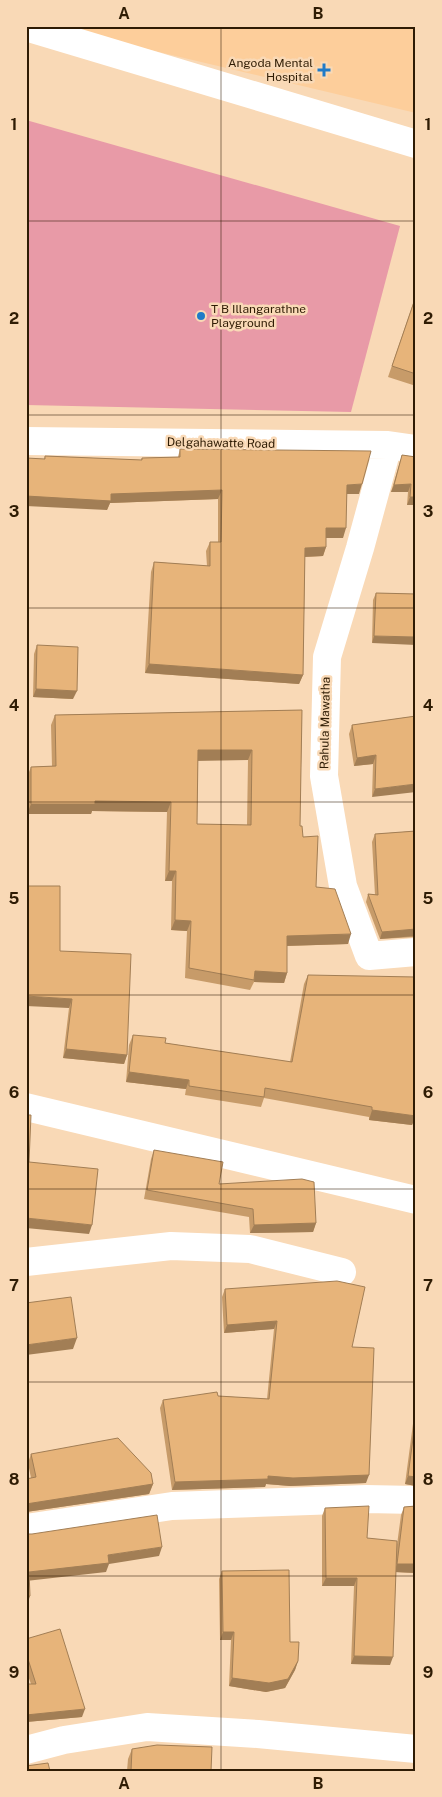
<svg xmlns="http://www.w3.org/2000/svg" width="442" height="1797" font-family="'Public Sans',sans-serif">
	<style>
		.built { fill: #fdce9b }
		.green { fill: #e89aa7 }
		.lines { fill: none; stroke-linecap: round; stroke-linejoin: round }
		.minor { stroke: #fff; stroke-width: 28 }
		.wall { fill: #c79b69; fill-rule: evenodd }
		.shaded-wall { fill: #a27e55 }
		.building { fill: #e7b47a; stroke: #a27e55; fill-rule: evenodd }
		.grid { fill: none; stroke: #2f1c04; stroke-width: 1; stroke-opacity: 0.55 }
		.poi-dot { fill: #1f7bc8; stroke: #f9d9b6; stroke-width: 2 }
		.labels { text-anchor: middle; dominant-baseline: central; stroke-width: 5; stroke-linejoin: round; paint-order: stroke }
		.poi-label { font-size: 12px; fill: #2f1c04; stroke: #f9d9b6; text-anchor: end }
		.street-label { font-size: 12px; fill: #2f1c04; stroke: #f9d9b6 }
		.neatline { fill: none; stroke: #2f1c04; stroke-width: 2 }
		.grid-label { font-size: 16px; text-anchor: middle; font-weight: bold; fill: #2f1c04 }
	</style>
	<rect width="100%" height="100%" fill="#f9d9b6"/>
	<path class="built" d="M49 26H416V113Z"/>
	<path class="green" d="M26 120 400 226 351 412 26 405Z"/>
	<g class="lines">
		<path class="minor" d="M26 27 416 144
			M26 441 388 445 416 449
			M388 445 360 548 327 657 324 776 343 886 369 956 416 952
			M26 1107 416 1200
			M26 1262 171 1246 250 1249 342 1272
			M26 1528 172 1506 366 1499 416 1500
			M26 1750 64 1740 147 1727 258 1734 416 1749"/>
	</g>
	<path class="wall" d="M416 295V386L388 377Z
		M180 449 359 494H347L343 538H326V547L323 556 305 557 303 675 299 684 145 673 151 572 154 562 207 566 206 551 210 542H218V499L110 503 107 510 44 459 45 456 141 460 142 458 178 457Z
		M402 455 416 457V505H407L408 492H391Z
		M376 593 416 594 372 643 373 600Z
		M37 645 73 699 33 697 34 654Z
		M302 710 300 826 316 887 348 944 287 946V973L284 983 254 982 250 990 185 978 187 931 171 930 172 881H165L167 812 92 811 91 814H27V777L31 767 52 766 51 725 55 715ZM198 760H248L247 825 197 824Z
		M416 716 372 797 373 764 354 766 349 734 352 725Z
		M416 831V937L380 939 366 902 368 894 375 895 372 842 375 834Z
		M60 951 127 1055 124 1064 63 1058 69 1008Z
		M308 975 416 1116 412 1125 369 1120V1117L264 1098 261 1107 185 1095 186 1089 126 1082 129 1045 133 1035 165 1043 290 1062 304 984Z
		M154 1150 219 1184 316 1223 313 1232 250 1233 249 1217 144 1199 151 1159Z
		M225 1289 352 1347 366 1483 290 1486 266 1484 265 1487 172 1490 160 1408 163 1400 218 1396 267 1399 274 1329 224 1333 222 1297Z
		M416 1401V1486L405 1484Z
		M31 1454 153 1484 149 1494 26 1512V1479L31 1478 28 1463Z
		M416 1506V1573L396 1572 390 1665 351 1664 354 1586H322V1516L325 1508 367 1538 396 1552 401 1515 404 1507Z
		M222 1571 290 1642 298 1661 295 1670 285 1688 266 1692 229 1686 231 1640H220L219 1579Z
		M26 1639 82 1717 26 1722V1684H31L26 1670Z
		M132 1749 211 1771H127L128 1759Z"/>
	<path class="shaded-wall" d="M362 484 359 494H343L347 485Z
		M411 484 408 492H391L394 485Z
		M222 490 218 499 110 503 107 510 26 506V496Z
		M410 497H416V505H407Z
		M326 528H346L343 538H323Z
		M326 547 323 556 302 557 305 548Z
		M374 636 416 637V645L372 643Z
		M149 664 303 675 299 684 145 673Z
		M36 689 77 691 73 699 33 697Z
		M198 750H252L248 760 194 761Z
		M376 755 373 764 354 766 357 758Z
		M416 784V792L372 797 375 789Z
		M95 801 171 802 167 812 92 811 91 814H27L31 804Z
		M169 871H176L172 881H165Z
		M175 920 191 921 187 931 171 930Z
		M416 929V933L415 936 380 939 382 932Z
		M351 934 348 944 283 946 287 936Z
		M255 971 287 973 284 983 254 982Z
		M26 996 72 999 69 1008 26 1006Z
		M66 1049 127 1055 124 1064 63 1058Z
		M129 1072 189 1080 186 1089 126 1082Z
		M372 1110 416 1116 412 1125 369 1120Z
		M26 1218 92 1225 89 1234 26 1228Z
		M316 1223 313 1232 250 1233 254 1225Z
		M277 1321 274 1329 224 1333 227 1325Z
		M77 1338 73 1349 26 1355V1345Z
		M369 1475 366 1483 290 1486 266 1484 265 1487 172 1490 175 1482 268 1476Z
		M408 1476 416 1477V1486L405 1484Z
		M153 1484 149 1494 26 1512V1504Z
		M162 1547 159 1556 109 1564 106 1572 26 1581 29 1572 108 1555Z
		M397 1564H416V1573L394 1572Z
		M326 1578H357L354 1586H322Z
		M26 1596H30L27 1605H26Z
		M223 1632H234L231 1640H220Z
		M354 1656 393 1657 390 1665 351 1664Z
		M298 1661 295 1670 285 1688 266 1692 229 1686 232 1678Z
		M85 1709 82 1717 26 1722V1715Z"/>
	<path class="building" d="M416 296V374L392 366Z
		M180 449 371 451 362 484 347 485 346 528H326V547L305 548 303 675 149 664 154 562 210 566V542H221L222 490 111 494V501L26 496V458L45 459V456L142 460V458L180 457Z
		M402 455 416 457V497H410L411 484 394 485Z
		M376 593 416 594V637L374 636Z
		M37 645 78 647 77 691 36 689Z
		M302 710 300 826H302L303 837 318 836 316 887 335 889 351 934 287 936V973L255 971 254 980 189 968 191 921 175 920 176 871H169L171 802 95 801V804H31V767L56 766 55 715ZM198 750H252L251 825 197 824Z
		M416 716V784L375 789 376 755 357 758 352 725Z
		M416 831V929L382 932 368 894 378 895 375 834Z
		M26 886H60V951L131 954 127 1055 66 1049 72 999 26 996Z
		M308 975 416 977V1116L372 1110V1107L265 1088 264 1097 189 1086V1080L129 1072 133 1035 166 1038 165 1043 292 1062Z
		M26 1115H31L29 1162 98 1169 92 1225 26 1218Z
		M154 1150 223 1162 219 1184 302 1179 314 1182 316 1223 254 1225 253 1209 147 1190Z
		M337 1281 365 1287 352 1347 374 1348 369 1475 293 1478 268 1476V1479L175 1482 163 1400 217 1392 218 1396 269 1399 277 1321 227 1325 225 1289Z
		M71 1297 77 1338 26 1345V1303Z
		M416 1416V1477L408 1476Z
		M118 1438 151 1473 153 1484 26 1504V1479L36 1477 31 1454Z
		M369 1506 367 1538 397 1541 393 1657 354 1656 357 1578H326L325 1508Z
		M416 1506V1564H397L404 1507Z
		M157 1515 162 1547 108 1555 109 1563 29 1572 30 1596H26V1534H32Z
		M289 1570 290 1642H299L298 1661 288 1679 269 1683 232 1678 234 1632H223L222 1571Z
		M60 1629 85 1709 26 1715V1684H36L26 1653V1639Z
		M157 1745 212 1747 211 1771H131L132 1749Z
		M48 1763 50 1771H26V1766Z"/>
	<path class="grid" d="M221 26V1771M26 221H416M26 415H416M26 608H416M26 802H416M26 995H416M26 1189H416M26 1382H416M26 1576H416"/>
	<g class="poi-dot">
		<path d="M321.5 62.5h5v5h5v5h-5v5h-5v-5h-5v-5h5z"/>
		<circle cx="201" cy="316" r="5"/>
	</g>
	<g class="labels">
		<g class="poi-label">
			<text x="313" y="63">Angoda Mental<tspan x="313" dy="14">Hospital</tspan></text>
			<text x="211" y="309" text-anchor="start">T B Illangarathne<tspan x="211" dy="14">Playground</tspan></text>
		</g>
		<g class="street-label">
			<text transform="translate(221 443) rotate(1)">Delgahawatte Road</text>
			<text transform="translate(325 723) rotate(-89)">Rahula Mawatha</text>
		</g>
	</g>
	<rect width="442" height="1797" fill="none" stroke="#f9d9b6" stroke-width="55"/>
	<rect x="28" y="28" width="386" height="1742" class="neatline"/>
	<g class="grid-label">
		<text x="124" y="19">A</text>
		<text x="318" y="19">B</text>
		<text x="14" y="130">1</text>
		<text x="428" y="130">1</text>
		<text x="14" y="324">2</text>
		<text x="428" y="324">2</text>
		<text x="14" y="517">3</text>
		<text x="428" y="517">3</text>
		<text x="14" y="711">4</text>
		<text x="428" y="711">4</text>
		<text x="14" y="904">5</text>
		<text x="428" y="904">5</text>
		<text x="14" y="1098">6</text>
		<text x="428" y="1098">6</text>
		<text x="14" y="1291">7</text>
		<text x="428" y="1291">7</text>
		<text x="14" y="1485">8</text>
		<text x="428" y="1485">8</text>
		<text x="14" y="1678">9</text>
		<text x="428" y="1678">9</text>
		<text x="124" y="1789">A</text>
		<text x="318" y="1789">B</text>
	</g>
</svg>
